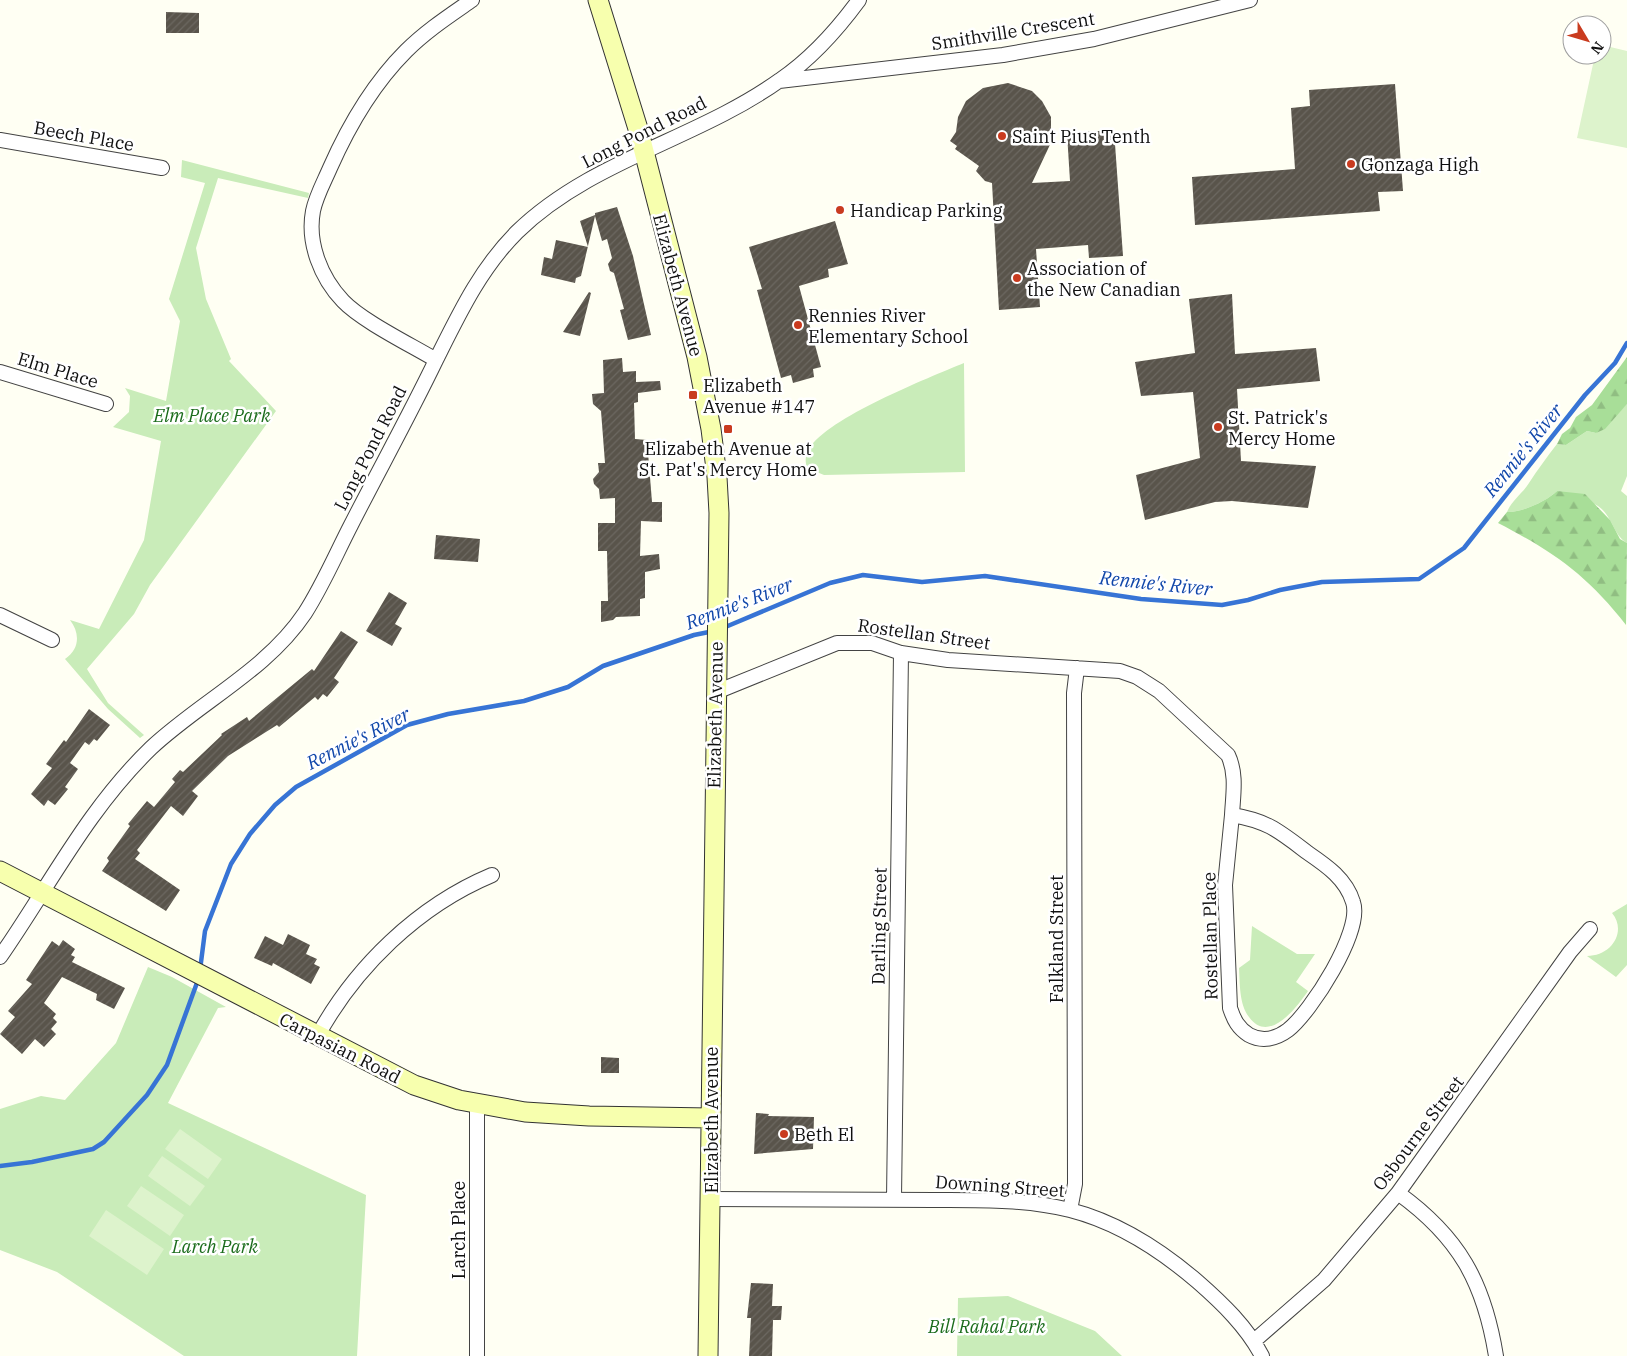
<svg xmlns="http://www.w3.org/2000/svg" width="1627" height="1356" font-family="'IBM Plex Serif',serif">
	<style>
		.grass { fill: #c9ecb9 }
		.forest { fill: url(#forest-firs) }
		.pitch { fill: #ddf3cc }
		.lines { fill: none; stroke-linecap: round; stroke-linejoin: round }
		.stream { stroke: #3774d5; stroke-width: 4.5 }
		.building { fill: url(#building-hatch) }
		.street-casing { stroke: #434343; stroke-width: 16 }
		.secondary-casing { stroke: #323232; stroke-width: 21 }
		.street { stroke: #fff; stroke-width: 14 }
		.secondary { stroke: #f7ffae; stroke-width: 19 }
		.poi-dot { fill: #c93b1f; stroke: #fff; stroke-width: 2 }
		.labels { text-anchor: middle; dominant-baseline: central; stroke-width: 5; stroke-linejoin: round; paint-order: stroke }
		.street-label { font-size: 18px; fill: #101010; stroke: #fff }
		.poi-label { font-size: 18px; fill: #101010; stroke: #fff; text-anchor: start }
		.park-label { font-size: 18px; font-style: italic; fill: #1b6c1c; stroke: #fff }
		.water-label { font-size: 19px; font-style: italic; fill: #1147aa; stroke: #fff }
	</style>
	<defs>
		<pattern id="forest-firs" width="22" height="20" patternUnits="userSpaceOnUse" patternTransform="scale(1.25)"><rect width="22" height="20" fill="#a8de98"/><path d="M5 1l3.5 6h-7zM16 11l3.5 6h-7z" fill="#90bd82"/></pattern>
		<pattern id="building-hatch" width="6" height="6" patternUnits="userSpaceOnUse" patternTransform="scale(1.25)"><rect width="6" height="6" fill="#59544b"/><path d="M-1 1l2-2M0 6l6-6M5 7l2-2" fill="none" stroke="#6c6861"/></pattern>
	</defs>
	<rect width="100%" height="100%" fill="#fffff3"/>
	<path class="grass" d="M182 160 309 193 308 198 218 178 196 248 206 299 231 359 229 361 276 411 150 585 134 614 87 669 108 703 144 735 140 738 108 709 65 659C80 649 80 633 70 620L99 629 144 540 161 441 113 427 129 412 130 396 125 388 166 401 180 321 169 299 205 183 181 177Z
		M964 363 965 472 824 475 807 468C805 461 805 456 809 449 827 418 928 378 964 363Z
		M1627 404V476L1621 491 1627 496V543C1613 535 1612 515 1598 506 1587 499 1569 496 1557 491 1547 501 1521 513 1507 512 1512 500 1522 494 1529 483 1538 469 1547 457 1557 444L1566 445 1587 431 1596 433Z
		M1627 904V965L1616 977 1587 956C1612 956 1627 931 1612 913Z
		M1252 926 1297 954H1315L1296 982 1308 991C1297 1007 1269 1045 1249 1017 1239 1004 1240 983 1239 968L1250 960Z
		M148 967 172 977 226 1007 218 1008 168 1103 366 1195 357 1356H184L57 1272 0 1250V1109L41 1096 65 1100 116 1043Z
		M1008 1296 1095 1331 1122 1356H957L958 1298Z"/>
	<path class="forest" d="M1627 357V404L1605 429 1596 433 1587 431 1566 445 1557 444 1562 434 1570 428 1576 417 1592 405Z
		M1557 491 1585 494 1610 520 1620 539 1627 543 1626 625C1587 575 1554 552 1498 523L1507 512C1521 513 1547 501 1557 491Z"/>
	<path class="pitch" d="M1602 45 1627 51V148L1577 138 1595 55H1602Z
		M180 1129 222 1159 208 1179 165 1149Z
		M162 1156 205 1186 190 1206 148 1176Z
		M141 1186 184 1215 170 1236 127 1206Z
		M106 1210 164 1249 147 1275 89 1236Z"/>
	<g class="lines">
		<path class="stream" d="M723 628 830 583 863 575 922 582 985 576 1141 599 1222 605 1248 600 1280 590 1322 582 1419 579 1464 548 1585 395 1615 363 1627 343
			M200 970 205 931 231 864 250 834 275 805 296 787 407 725 448 714 524 701 568 687 603 666 694 635 714 631
			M0 1166 32 1162 93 1149 104 1142 147 1095 167 1065 198 980"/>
	</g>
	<path class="building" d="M166 12 199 13V33H166Z
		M1008 83 1032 91 1042 101 1051 117V134H1055L1032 183 1070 181 1067 133 1114 130 1123 256 1089 258 1088 245 1036 249 1040 307 999 310 992 183 985 181 976 171 979 166 955 149 957 146 950 141 956 132 958 117 966 101 983 88Z
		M1395 84 1403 191 1378 192 1380 211 1195 225 1192 177 1295 169 1291 108 1310 106 1309 90Z
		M617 207 633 256 651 335 628 340 620 310 624 309 614 273 610 271 608 264 612 258 607 239 602 241 595 216 581 276 576 278 575 283 541 275 544 257 552 259 556 240 588 247 580 221 595 215V213Z
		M835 221 848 264 828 269 829 277 799 286 821 367 813 369 814 377 793 383 791 375 781 378 757 290 762 289 749 247Z
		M589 292 591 293 580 336 563 332Z
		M1232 294 1235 354 1316 348 1320 381 1237 389 1241 461 1316 466 1308 508 1232 501 1215 502 1145 520 1136 475 1200 458 1193 392 1141 396 1135 362 1195 353 1189 299Z
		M622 358 623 372 636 371V382L660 381 661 390 638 393V402L634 403 635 439 647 440 652 502H662V522L641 521 640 556 659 554 660 569 645 572V598L640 599V616L616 617 613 620 601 622V601H608L607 551H598V523H615V498L600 499 599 489 594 484 593 479 599 472 598 463H605L601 411 593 404 592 394 604 393 603 360Z
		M436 535 480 539 478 562 434 559Z
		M389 592 407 603 395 624 402 628 392 646 366 631Z
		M341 631 358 642 334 678 339 682 327 697 323 694 318 700 315 697 279 727 277 725 228 756 192 791 198 796 183 816 171 806 137 850 140 853 135 859 180 890 166 911 102 871 109 861 107 858 130 826 128 824 147 801 154 807 175 782 172 779 180 770 183 772 222 735 221 734 247 717 249 721 312 669 314 671Z
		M89 709 110 725 97 741 94 739 89 745 85 742 70 763 78 769 65 787 68 789 55 805 48 800 44 806 31 794 52 768 46 764 64 740 66 742Z
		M288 934 310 945 306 954 317 959 314 964 320 967 311 984 273 963 272 966 254 958 265 936 283 945Z
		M63 940 75 949 71 955 75 957 72 962 125 988 114 1009 96 1000 97 994 62 977 44 1003 56 1014 53 1018 57 1022 51 1029 56 1034 44 1047 35 1039 22 1054 0 1034 15 1017 8 1011 32 984 26 980 52 941 59 946Z
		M601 1057 619 1058V1073H601Z
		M756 1113 769 1114 768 1116 814 1117 813 1149 754 1154Z
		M751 1283 773 1284 772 1306H782L781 1320H773L772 1356H749L751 1318H747Z"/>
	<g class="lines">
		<g class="street-casing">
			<path id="street" d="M779 81 1003 55 1094 39 1250 0
				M0 140 162 168
				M436 360C411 345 362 321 343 301 321 278 307 243 313 211 316 196 324 182 330 168 349 125 372 85 406 51 426 31 449 16 472 0
				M0 372 106 404
				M0 615 52 640
				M716 692 837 643H872L901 653 948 660 1120 671 1137 677 1159 691 1228 755C1237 774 1233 795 1232 815 1268 821 1279 831 1308 853 1327 866 1346 879 1353 902 1363 931 1311 1012 1288 1030 1276 1039 1262 1042 1249 1035 1238 1028 1234 1020 1230 1008L1225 885 1232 815
				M0 957C50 885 87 810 151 748 200 702 267 670 305 613 323 585 336 554 351 525 379 470 409 416 436 360 459 314 480 269 517 232 591 160 698 139 780 80 811 59 837 30 859 0
				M317 1037C355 967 418 906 492 875
				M1398 1193C1459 1237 1484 1282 1496 1356
				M711 1199C785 1200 860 1199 934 1200 979 1200 1026 1199 1070 1210 1117 1222 1162 1251 1198 1282 1222 1303 1247 1327 1262 1356
				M894 1199 901 653
				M1070 1210 1075 1184 1074 693 1077 668
				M1254 1341 1324 1280 1398 1193 1570 952 1590 929
				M477 1356V1104"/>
		</g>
		<g class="secondary-casing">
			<path id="secondary" d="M598 0 639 132 697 357 711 429 717 477 719 513 708 1356
				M0 871 414 1085 459 1100 525 1112 589 1116 710 1118"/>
		</g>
		<use href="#street" class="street"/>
		<use href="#secondary" class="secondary"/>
	</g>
	<g class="poi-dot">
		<circle cx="1002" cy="136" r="5"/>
		<circle cx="1351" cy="164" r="5"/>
		<circle cx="840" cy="210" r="5"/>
		<circle cx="1017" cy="278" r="5"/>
		<circle cx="798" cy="325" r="5"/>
		<rect x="688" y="390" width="10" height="10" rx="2.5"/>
		<circle cx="1218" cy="427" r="5"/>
		<rect x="723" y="424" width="10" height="10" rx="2.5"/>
		<circle cx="784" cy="1134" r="5"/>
	</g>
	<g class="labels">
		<g class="street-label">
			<text transform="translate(1013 31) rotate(-9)">Smithville Crescent</text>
			<text transform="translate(644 132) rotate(-27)">Long Pond Road</text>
			<text transform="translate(84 136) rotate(10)">Beech Place</text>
			<text transform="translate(678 285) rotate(75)">Elizabeth Avenue</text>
			<text transform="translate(58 370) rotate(17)">Elm Place</text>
			<text transform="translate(370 448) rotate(-63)">Long Pond Road</text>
			<text transform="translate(924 634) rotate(8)">Rostellan Street</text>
			<text transform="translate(715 715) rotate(-89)">Elizabeth Avenue</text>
			<text transform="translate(879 926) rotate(-89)">Darling Street</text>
			<text transform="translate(1210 936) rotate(-91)">Rostellan Place</text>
			<text transform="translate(1056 939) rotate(-90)">Falkland Street</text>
			<text transform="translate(340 1048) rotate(27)">Carpasian Road</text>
			<text transform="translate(711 1120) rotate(-90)">Elizabeth Avenue</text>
			<text transform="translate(1418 1133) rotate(-53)">Osbourne Street</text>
			<text transform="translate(1000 1186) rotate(4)">Downing Street</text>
			<text transform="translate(458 1230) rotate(-90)">Larch Place</text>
		</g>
		<g class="poi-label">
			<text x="1012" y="136">Saint Pius Tenth</text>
			<text x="1361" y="164">Gonzaga High</text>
			<text x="850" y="210">Handicap Parking</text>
			<text x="1027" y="268">Association of<tspan x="1027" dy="21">the New Canadian</tspan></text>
			<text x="808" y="315">Rennies River<tspan x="808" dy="21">Elementary School</tspan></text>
			<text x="703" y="385">Elizabeth<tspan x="703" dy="21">Avenue #147</tspan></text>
			<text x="1228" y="417">St. Patrick's<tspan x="1228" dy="21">Mercy Home</tspan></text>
			<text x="728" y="448" text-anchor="middle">Elizabeth Avenue at<tspan x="728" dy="21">St. Pat's Mercy Home</tspan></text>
			<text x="794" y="1134">Beth El</text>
		</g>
		<g class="park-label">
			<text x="212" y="415">Elm Place Park</text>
			<text x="215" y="1246">Larch Park</text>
			<text x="987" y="1326">Bill Rahal Park</text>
		</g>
		<g class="water-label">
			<text transform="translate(1523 450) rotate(-51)">Rennie's River</text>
			<text transform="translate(1156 583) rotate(6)">Rennie's River</text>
			<text transform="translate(739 603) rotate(-21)">Rennie's River</text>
			<text transform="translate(358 738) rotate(-27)">Rennie's River</text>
		</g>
	</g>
	<g transform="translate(1587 40) rotate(128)"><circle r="24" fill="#ffffff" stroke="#9f9f9f"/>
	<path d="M0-4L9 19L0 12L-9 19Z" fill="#c93b1f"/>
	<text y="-8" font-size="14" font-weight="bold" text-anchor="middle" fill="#101010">N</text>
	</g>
</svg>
